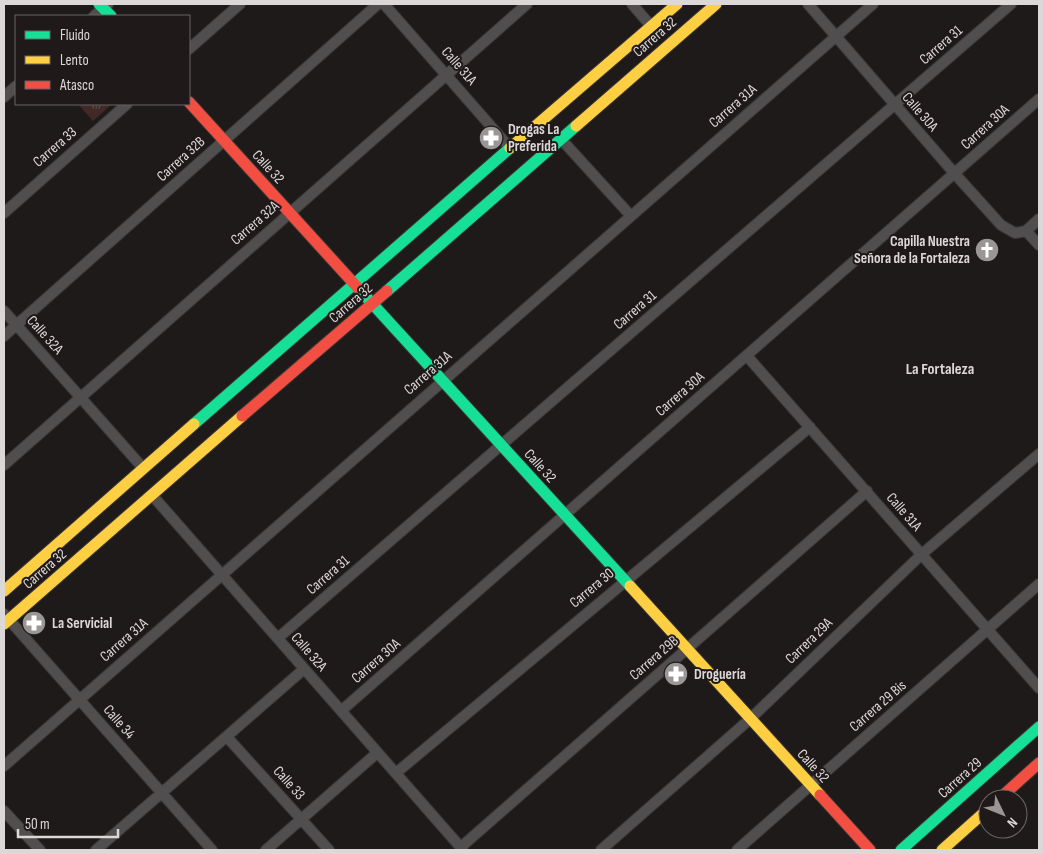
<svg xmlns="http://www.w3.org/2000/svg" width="1043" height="854" font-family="'Sofia Sans Condensed',sans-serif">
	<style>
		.grass { fill: url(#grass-tufts) }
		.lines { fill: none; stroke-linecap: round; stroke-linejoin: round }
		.street-casing { stroke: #3b3737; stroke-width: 12 }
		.fast-casing { stroke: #3b3737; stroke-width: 13 }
		.slow-casing { stroke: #3b3737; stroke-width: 13 }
		.jam-casing { stroke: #3b3737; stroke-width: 13 }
		.street { stroke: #504e4e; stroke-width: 10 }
		.fast { stroke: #16e098; stroke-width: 11 }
		.slow { stroke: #ffcf43; stroke-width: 11 }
		.jam { stroke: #f24e42; stroke-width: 11 }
		.labels { text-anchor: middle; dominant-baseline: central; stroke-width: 4; stroke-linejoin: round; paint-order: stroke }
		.street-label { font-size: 15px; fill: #ddd8d8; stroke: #1f1919 }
		.poi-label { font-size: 15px; font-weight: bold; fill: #ddd8d8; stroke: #1f1919; text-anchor: start }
		.neighbourhood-label { font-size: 16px; font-weight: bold; fill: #ddd8d8; stroke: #1f1919 }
	</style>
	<defs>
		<pattern id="grass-tufts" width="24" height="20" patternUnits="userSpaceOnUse" patternTransform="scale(1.25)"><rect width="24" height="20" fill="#402927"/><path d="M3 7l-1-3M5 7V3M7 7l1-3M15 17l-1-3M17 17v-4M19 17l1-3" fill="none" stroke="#5b4746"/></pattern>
	</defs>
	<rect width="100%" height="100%" fill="#1e1a1a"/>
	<path class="grass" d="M78 104H112L93 121Z"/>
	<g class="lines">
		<g class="street-casing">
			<path id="street" d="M384 4 510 148
				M632 4 651 26
				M808 4 955 174 1001 225 1015 233 1026 231 1039 219
				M94 16 108 4
				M189 49 240 4
				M4 97 16 86
				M561 139 631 216
				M4 213 127 104
				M1026 231 1039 245
				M4 311 143 468
				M4 336 378 4
				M747 356 1039 688
				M4 465 527 4
				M152 495 463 850
				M4 614 212 850
				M278 638 1011 4
				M341 711 1039 99
				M227 737 329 850
				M4 766 873 4
				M396 773 810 427
				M4 811 40 850
				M461 847 867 491
				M96 850 304 669
				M266 850 377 753
				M601 850 750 719 922 554 1039 454
				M737 850 1039 584"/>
		</g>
		<g class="fast-casing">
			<path id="fast" d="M99 4 111 16
				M358 288 630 586
				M387 291 576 126
				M194 424 510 148
				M901 850 1039 727"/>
		</g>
		<g class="slow-casing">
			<path id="slow" d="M576 126 716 4
				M510 148 677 4
				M630 586 820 795
				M4 591 194 424
				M4 624 242 416
				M942 850 988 809"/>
		</g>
		<g class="jam-casing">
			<path id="jam" d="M189 102 358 288
				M242 416 387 291
				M820 795 870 850
				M999 799 1039 763"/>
		</g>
		<use href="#street" class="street"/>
		<use href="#fast" class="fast"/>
		<use href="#slow" class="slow"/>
		<use href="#jam" class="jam"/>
	</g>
	<defs>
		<g id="pharmacy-disc" transform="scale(1.25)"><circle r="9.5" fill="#9a9696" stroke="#1f1919"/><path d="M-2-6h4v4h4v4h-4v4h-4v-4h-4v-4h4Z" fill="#fff"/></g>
		<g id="church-disc" transform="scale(1.25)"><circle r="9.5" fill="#9a9696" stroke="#1f1919"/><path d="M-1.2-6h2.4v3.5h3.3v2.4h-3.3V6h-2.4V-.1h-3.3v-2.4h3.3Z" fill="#fff"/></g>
	</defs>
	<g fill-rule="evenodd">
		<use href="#pharmacy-disc" x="491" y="138"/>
		<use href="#church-disc" x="987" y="250"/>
		<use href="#pharmacy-disc" x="34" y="623"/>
		<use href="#pharmacy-disc" x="676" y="674"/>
	</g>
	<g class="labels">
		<g class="street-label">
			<text transform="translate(655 37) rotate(-41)">Carrera 32</text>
			<text transform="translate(941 45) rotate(-41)">Carrera 31</text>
			<text transform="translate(459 66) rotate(49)">Calle 31A</text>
			<text transform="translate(733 106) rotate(-41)">Carrera 31A</text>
			<text transform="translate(920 112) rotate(49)">Calle 30A</text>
			<text transform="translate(985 127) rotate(-42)">Carrera 30A</text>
			<text transform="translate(55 147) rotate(-41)">Carrera 33</text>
			<text transform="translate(181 159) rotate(-42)">Carrera 32B</text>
			<text transform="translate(268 167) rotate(48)">Calle 32</text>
			<text transform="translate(255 223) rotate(-41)">Carrera 32A</text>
			<text transform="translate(351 303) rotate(-41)">Carrera 32</text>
			<text transform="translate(635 310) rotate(-41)">Carrera 31</text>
			<text transform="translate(45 335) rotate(48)">Calle 32A</text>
			<text transform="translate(428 373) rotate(-41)">Carrera 31A</text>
			<text transform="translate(680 394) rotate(-41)">Carrera 30A</text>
			<text transform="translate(540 466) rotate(48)">Calle 32</text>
			<text transform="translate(904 512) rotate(49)">Calle 31A</text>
			<text transform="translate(45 569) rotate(-41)">Carrera 32</text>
			<text transform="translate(328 575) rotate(-41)">Carrera 31</text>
			<text transform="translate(592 588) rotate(-40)">Carrera 30</text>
			<text transform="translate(124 640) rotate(-41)">Carrera 31A</text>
			<text transform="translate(809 641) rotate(-44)">Carrera 29A</text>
			<text transform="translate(309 652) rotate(49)">Calle 32A</text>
			<text transform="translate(654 658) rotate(-41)">Carrera 29B</text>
			<text transform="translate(376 661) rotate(-41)">Carrera 30A</text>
			<text transform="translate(878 706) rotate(-41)">Carrera 29 Bis</text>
			<text transform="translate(119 722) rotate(49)">Calle 34</text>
			<text transform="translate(813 766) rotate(48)">Calle 32</text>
			<text transform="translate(960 778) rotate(-42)">Carrera 29</text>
			<text transform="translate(289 783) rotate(48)">Calle 33</text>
		</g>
		<g class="poi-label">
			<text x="508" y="129">Drogas La<tspan x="508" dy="17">Preferida</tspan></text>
			<text x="970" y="241" text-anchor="end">Capilla Nuestra<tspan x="970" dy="17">Señora de la Fortaleza</tspan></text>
			<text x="52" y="623">La Servicial</text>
			<text x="694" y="674">Droguería</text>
		</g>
		<g class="neighbourhood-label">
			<text x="940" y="369">La Fortaleza</text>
		</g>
	</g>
	<rect width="1043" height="854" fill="none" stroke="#ddd8d8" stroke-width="10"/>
	<rect x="15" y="15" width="175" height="90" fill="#1f1919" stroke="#6b6565"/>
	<rect x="25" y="31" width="25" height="8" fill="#16e098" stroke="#6b6565"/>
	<text x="60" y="40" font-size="15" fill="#ddd8d8">Fluido</text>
	<rect x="25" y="56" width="25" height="8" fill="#ffcf43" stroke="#6b6565"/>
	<text x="60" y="65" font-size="15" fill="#ddd8d8">Lento</text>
	<rect x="25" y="81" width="25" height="8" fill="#f24e42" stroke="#6b6565"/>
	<text x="60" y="90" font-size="15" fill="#ddd8d8">Atasco</text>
	<g transform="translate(1003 814) rotate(133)"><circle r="24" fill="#1f1919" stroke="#6b6565"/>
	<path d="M0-4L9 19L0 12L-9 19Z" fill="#9a9696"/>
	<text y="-8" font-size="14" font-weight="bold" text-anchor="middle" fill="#ddd8d8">N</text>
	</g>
	<path d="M18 829v8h100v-8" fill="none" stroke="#ddd8d8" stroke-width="2.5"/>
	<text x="25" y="829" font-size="15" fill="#ddd8d8" stroke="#1f1919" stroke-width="4" paint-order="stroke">50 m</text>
</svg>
